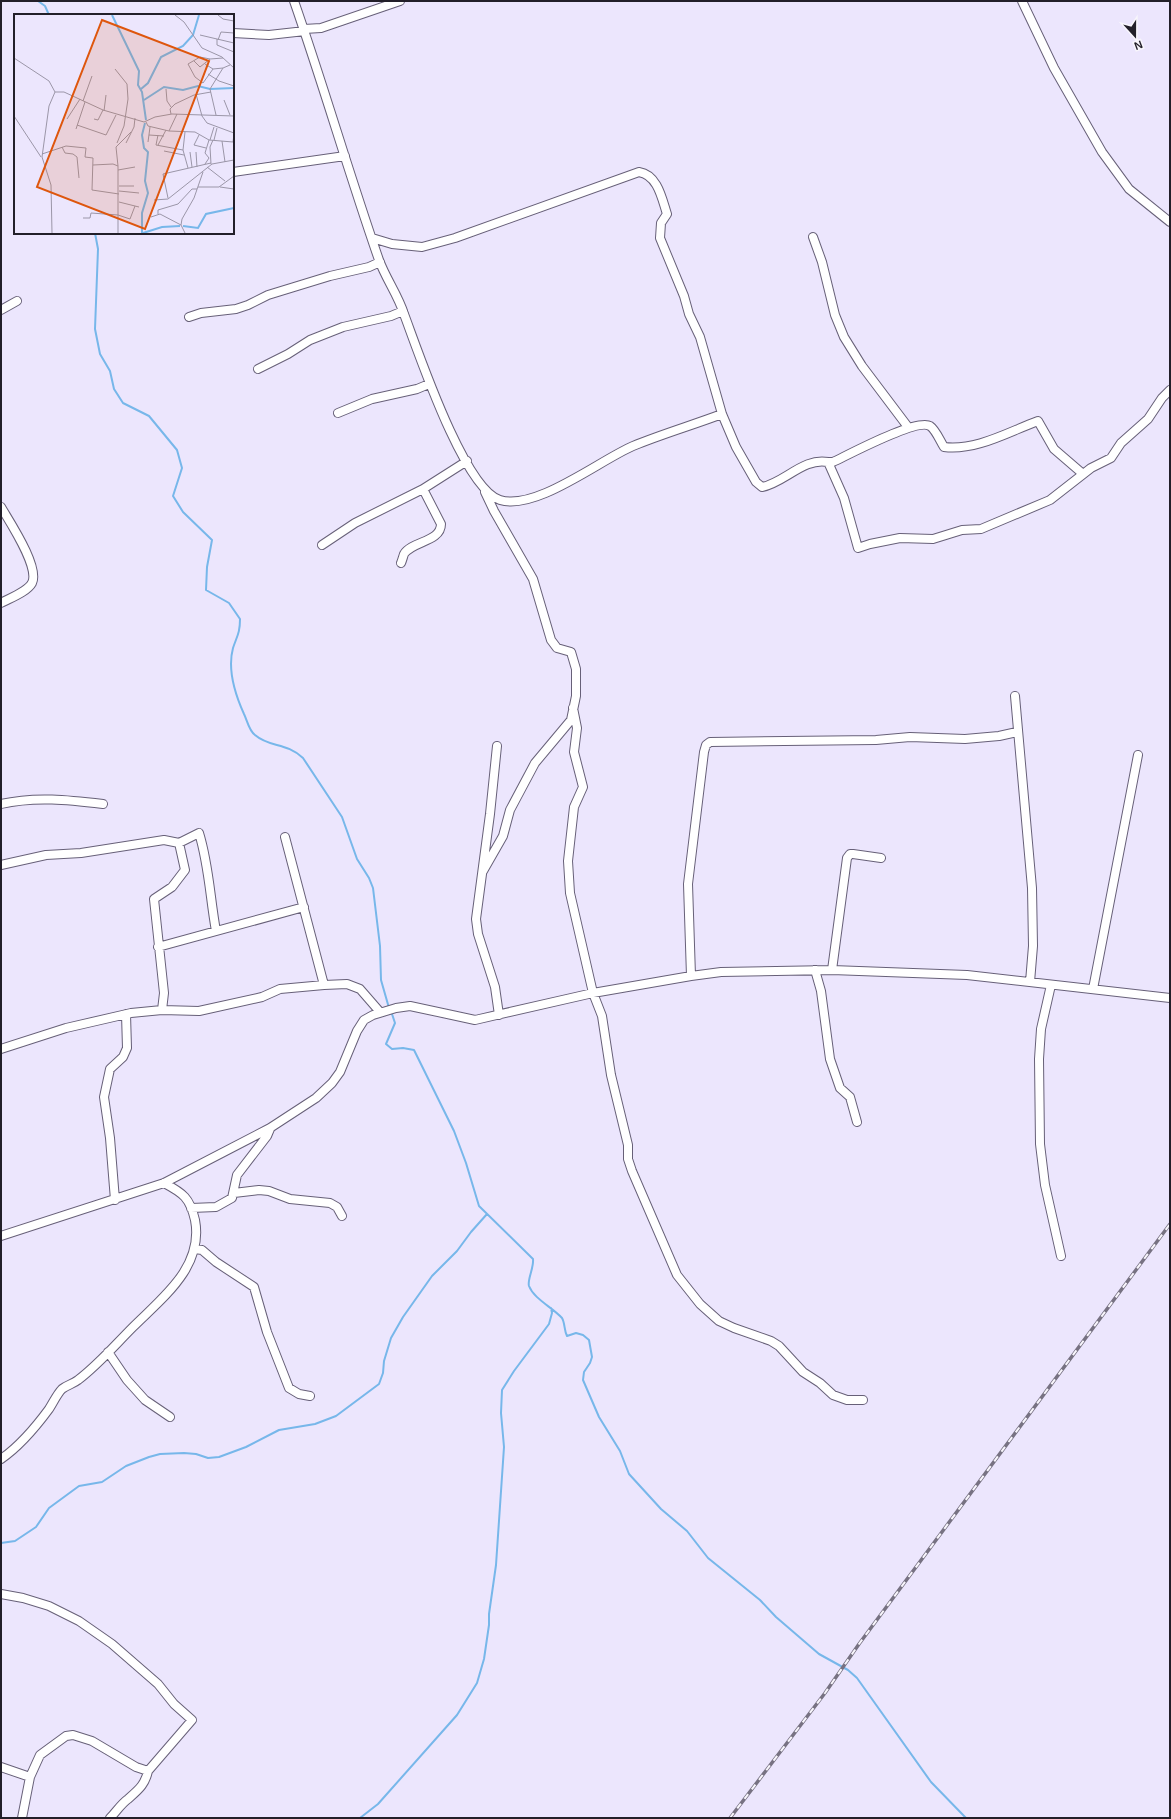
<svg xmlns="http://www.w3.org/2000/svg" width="1171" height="1819" font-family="Helvetica,sans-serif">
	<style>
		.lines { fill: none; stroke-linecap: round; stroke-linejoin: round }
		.stream { stroke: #77b7ea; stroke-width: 2 }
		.street-casing { stroke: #676078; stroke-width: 10 }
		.street { stroke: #fff; stroke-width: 8 }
		.rail-casing { stroke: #777282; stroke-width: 3.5 }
		.rail { stroke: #f8f6fc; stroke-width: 2; stroke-dasharray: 6; stroke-linecap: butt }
		.inset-river { fill: none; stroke: #77b7ea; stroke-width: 2 }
		.inset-road { fill: none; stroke: #9b96a8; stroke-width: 1 }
		.view { fill: #de560d; fill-opacity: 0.15; stroke: #de560d; stroke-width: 2 }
		.inset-edge { fill: none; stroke: #221f29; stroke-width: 2 }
	</style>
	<rect width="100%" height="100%" fill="#ece6fd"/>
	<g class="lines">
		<path class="stream" d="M38 1 45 6 49 15
			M95 233 98 249 95 329 100 354 110 371 114 389 123 403 149 416 177 450 182 468 173 496 183 512 212 540 207 567 206 590 229 603 240 619C240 633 237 636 233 648 227 670 235 694 244 714 247 720 249 731 255 735 270 748 286 742 303 758L342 817 357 859 369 878 373 888 380 946 381 980 389 1008
			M391 1011 395 1023 386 1044 392 1049 403 1048 414 1050 454 1131 466 1163 479 1206 533 1259C534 1268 527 1280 529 1286 534 1299 552 1307 562 1318 565 1323 564 1330 567 1336L576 1333 583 1335 589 1340 592 1357 590 1363 584 1372 583 1380 599 1417 620 1451 629 1474 661 1509 687 1531 708 1558 760 1600 776 1617 819 1654 848 1670 857 1678 931 1782 966 1818
			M1 1543 15 1541 36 1527 49 1508 79 1486 102 1482 126 1466 149 1457 160 1454 184 1453 196 1454 208 1458 219 1457 246 1447 279 1430 315 1424 336 1416 379 1384 383 1373 384 1361 391 1338 403 1317 432 1276 457 1251 471 1232 487 1214
			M360 1818 378 1804 457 1715 477 1683 484 1659 489 1625V1614L496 1565 504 1447 501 1413 502 1390 514 1371 549 1324 552 1313 551 1308"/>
		<g class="street-casing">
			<path id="street" d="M294 1C324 87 349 174 379 260 386 279 398 295 404 314 418 351 464 489 500 500 536 511 600 460 633 446 662 434 693 425 722 414
				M1022 1 1054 68 1102 152 1129 189 1170 222
				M304 29 321 28 400 1
				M233 33 269 35 305 31
				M233 172 345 156
				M813 237 822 262 835 315 844 337 862 366 908 427
				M372 238 392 244 422 247 455 238 639 172C658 175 662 199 667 214L661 223 660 238 684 296 689 314 700 337 722 414 736 447 756 482 762 487C784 483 804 457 828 462L844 498 858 548 870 544 900 538 933 539 962 530 981 529 1050 500 1091 468 1111 458 1121 443 1148 419 1162 398 1170 390
				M1 310 17 301
				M189 317 201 313 236 309 248 305 268 295 330 276 369 267 380 262
				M258 369 288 354 310 340 343 327 391 316 403 311
				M338 413 372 399 417 389 429 384
				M828 462H833C850 454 917 418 930 426 936 430 940 441 944 447 976 451 1008 432 1038 421L1054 449 1083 474
				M1 507C9 521 40 567 32 583 27 592 10 598 1 603
				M322 545 355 523 423 489 467 461
				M401 563C402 561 403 557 404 554 412 541 441 542 441 524L423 489
				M1015 696 1032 888 1033 946 1030 982
				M573 708 577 728 574 752 583 787 574 807 568 861 570 893 593 993 602 1016 611 1075 628 1145V1159L632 1171 677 1275 700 1304 719 1321 734 1328 771 1341 779 1346 803 1372 820 1383 833 1395 847 1400H863
				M497 746 490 814 476 919 478 934 495 987 499 1015
				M1 804C35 796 69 800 103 804
				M285 837 324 985
				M1 865 46 855 81 853 164 840 179 843 199 833C209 865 210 898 216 931
				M483 871 503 836 510 810 535 763 571 720 576 696V669L571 652 557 648 551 640 533 579 494 511 485 492
				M158 947 304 907
				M815 970 821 991 830 1059 840 1088 850 1097 857 1122
				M832 970 847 858 850 854H853L881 858
				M691 976 688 884 704 752 706 745 710 742 876 740 910 737 965 739 999 736 1017 732
				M1051 985 1041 1029 1039 1059 1040 1144 1045 1185 1061 1256
				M1093 989 1138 755
				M162 1010 164 993 154 899 172 887 185 870 179 843
				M1 1049 66 1028 131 1013 162 1010 199 1011 262 997 280 989 324 985 347 984 360 989 380 1012
				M234 1193 259 1190 269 1191 290 1199 330 1203 337 1207 342 1216
				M115 1200 110 1138 104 1097 110 1069 123 1057 127 1048 126 1014
				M191 1208 216 1207 232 1198 237 1175 267 1136 270 1129
				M1 1236 164 1183 270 1128 316 1098 332 1083 340 1072 357 1031 364 1020 373 1015 396 1008 410 1006 475 1020 593 993 691 976 721 972 832 970 967 975 1170 998
				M195 1249 202 1250 216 1262 254 1287 267 1332 289 1388 299 1394 310 1396
				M108 1352 127 1380 145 1400 170 1417
				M1 1459C20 1446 35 1428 49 1409 53 1403 57 1394 62 1389 67 1385 73 1384 78 1380 98 1365 115 1345 133 1327 162 1298 204 1267 195 1220 190 1198 183 1193 164 1183
				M1 1594 23 1598 49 1606 79 1621 112 1644 158 1684 174 1704 192 1720 148 1771C145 1785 138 1790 128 1799 121 1804 116 1812 110 1818
				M1 1767 30 1777
				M22 1818 30 1777 40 1755 66 1736 73 1735 92 1741 136 1767 148 1771"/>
		</g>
		<use href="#street" class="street"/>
		<g class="rail-casing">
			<path id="rail" d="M730 1818 825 1693 859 1644 1170 1224"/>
		</g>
		<use href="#rail" class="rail"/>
	</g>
	<g transform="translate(14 14)">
		<rect width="220" height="220" fill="#ece6fd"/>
		<path class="inset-river" d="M98 1 125 57 124 71 128 78 132 106M127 75 134 69 147 43 169 32 179 21 185 1M130 86 150 73 169 76 184 72 196 75 220 74M169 212 184 214 192 200 220 194M128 219V199L134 179 131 167 134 138 130 134 128 121 131 109M129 219 148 213 166 212"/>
		<path class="inset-road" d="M161 1 170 8 188 34 208 43 220 54M204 1 209 5 220 7M186 21 220 29M203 25V31L220 38M204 26 207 18 220 19M0 44 35 67 41 78M196 45 186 43 174 50 181 63 189 69 199 55M180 47 186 53 196 45 209 44M191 50 199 55 209 54M101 55 113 70 114 85 110 112 103 129M194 60 205 67 220 72M152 75 153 87 157 93M182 80 188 102 193 109 220 119M210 86 216 101M69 87 78 62M90 97 92 81M157 100 156 95 161 90 180 81 197 78M202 101 196 75 209 54 216 51M0 102 27 143M53 105 66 85M80 105 84 106 89 96M132 108 134 112 155 117 181 118 195 126 219 128 220 120M63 111 92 121 102 101M62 115 71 88M155 117 163 100M171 118 169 136 174 154M135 121 150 122M144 121 142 131 169 136M185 121 180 131 192 134M196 126 200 113M200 126 203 114M208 127 211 148M134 128 136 113M220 128V143M112 129 120 113 121 104M144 131 152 116M48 133 51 139 59 140 63 143 65 164M150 137 170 141M176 138 178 153M182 138 183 153M28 140 52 132 72 134 71 143 79 144 78 176 105 180M191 150 195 144 191 139 195 126M197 150 196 133 199 126M79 151 99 150 104 152V219M104 152 102 133 117 118M193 153 211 167M104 156 121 153M105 172H120M184 173H205L220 162M206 173 220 175M105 177 125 179M154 184 149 160 197 149M140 186 154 185 198 150 220 146M105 188 125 193M144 200V196L164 190 178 175H183M104 201 116 205 121 192M137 203 146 200 167 211M69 204H76L77 199 104 201M38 219 37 171 28 143 35 92 41 78H50L89 96 130 108 141 103 158 100 220 102M171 219 167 211 168 205 180 184 189 158"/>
		<path class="view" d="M88 6 195 47 131 215 23 173Z"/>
		<rect width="220" height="220" class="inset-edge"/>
	</g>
	<rect width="1171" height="1819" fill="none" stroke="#221f29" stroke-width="4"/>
	<g transform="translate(1135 36) rotate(159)" stroke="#f8f6fc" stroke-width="3" paint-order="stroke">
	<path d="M0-3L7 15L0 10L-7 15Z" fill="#221f29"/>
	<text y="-6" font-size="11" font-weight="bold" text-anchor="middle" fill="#221f29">N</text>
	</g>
</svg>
